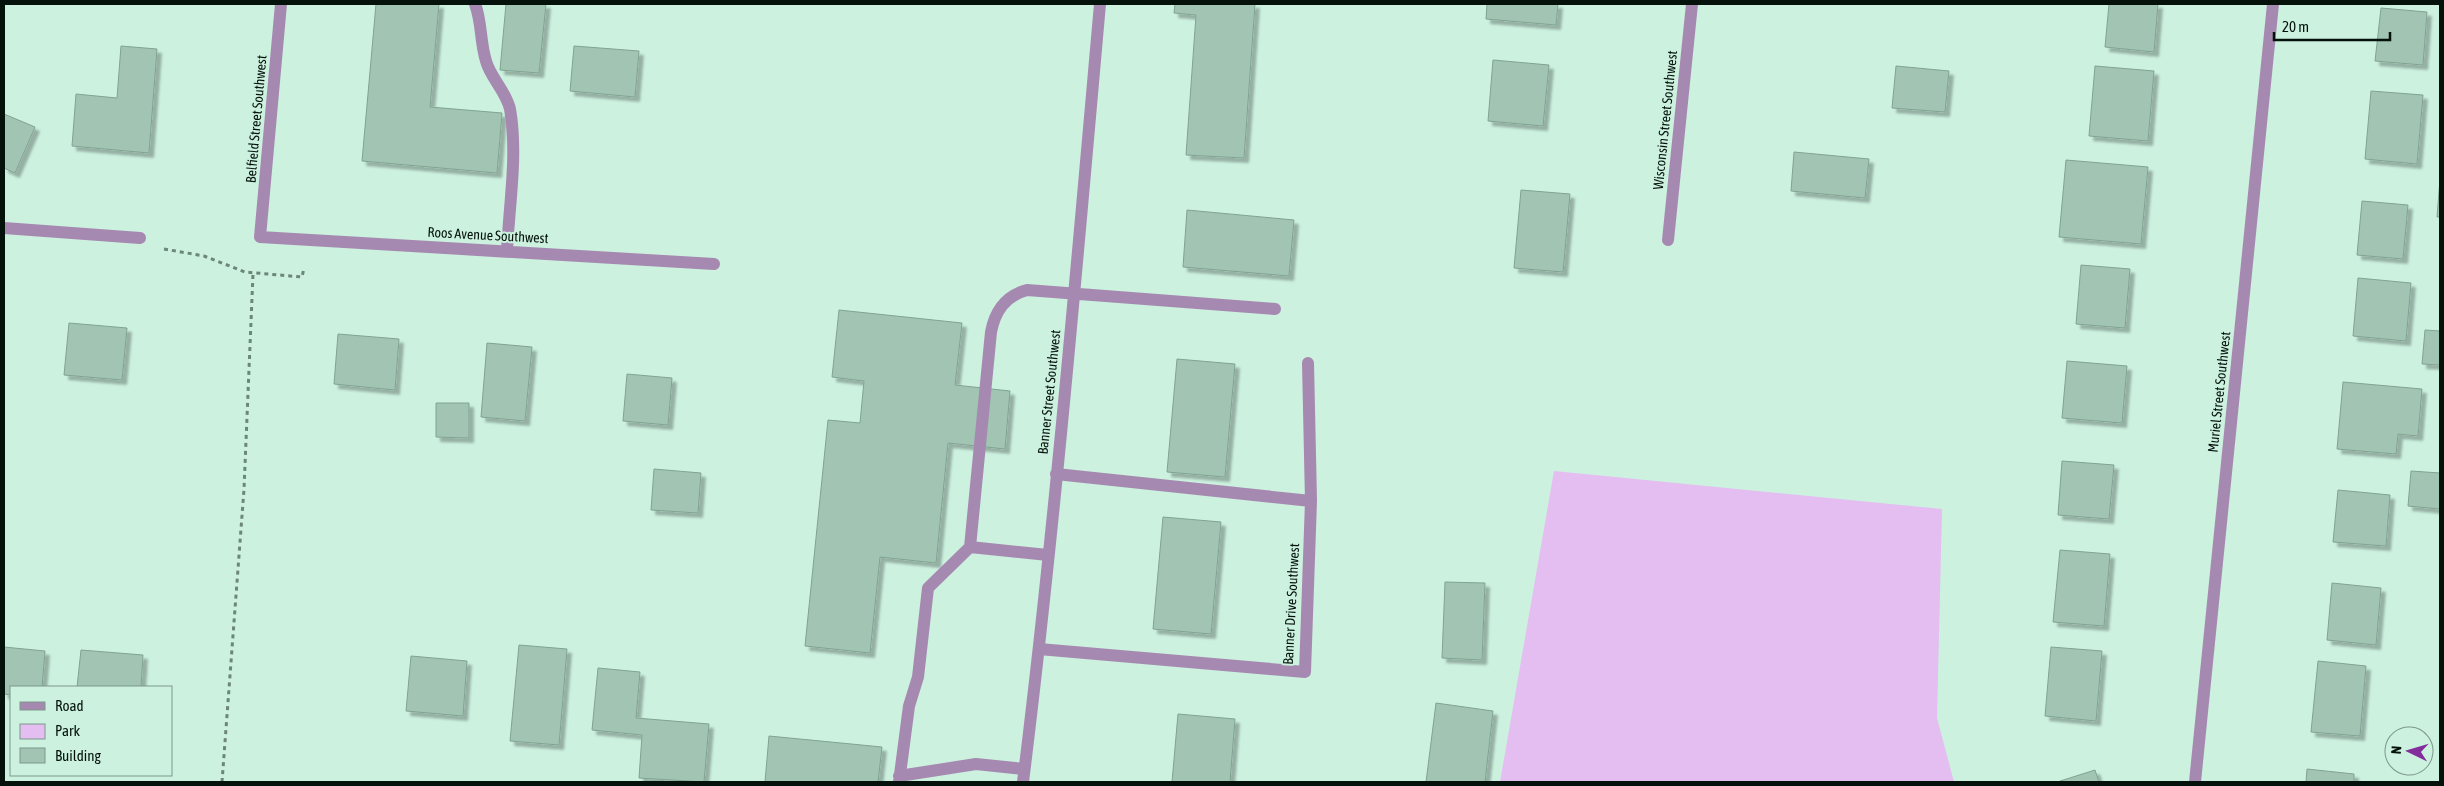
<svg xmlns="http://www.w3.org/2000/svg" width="2444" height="786" font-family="'Asap Condensed',sans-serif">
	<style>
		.green { fill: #e4bef1 }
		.building { fill: #a1c4b3; stroke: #80a392; filter: url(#shadow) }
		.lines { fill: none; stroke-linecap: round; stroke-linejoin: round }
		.path { stroke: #6c8679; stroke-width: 3; stroke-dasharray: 4 4; stroke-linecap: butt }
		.minor { stroke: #a689b0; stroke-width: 12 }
		.labels { text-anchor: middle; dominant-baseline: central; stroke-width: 4; stroke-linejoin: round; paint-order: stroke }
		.street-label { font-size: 14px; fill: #05120c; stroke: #ccf1df }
	</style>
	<defs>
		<filter id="shadow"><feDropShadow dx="4.5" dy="4.5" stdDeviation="1" flood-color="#0004"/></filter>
	</defs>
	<rect width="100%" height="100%" fill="#ccf1df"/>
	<path class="green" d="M1554 471 1942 509 1937 718 1954 782H1500Z"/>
	<path class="building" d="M376 4H439L430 107 502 113 497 173 362 161Z
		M506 4H546L539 73 500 70Z
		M1175 4H1255L1244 158 1186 155 1196 15 1174 13Z
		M1487 4H1558L1556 25 1486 19Z
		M2109 4H2158L2154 52 2105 47Z
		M2381 8 2427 12 2423 65 2375 61Z
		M121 46 157 49 149 153 72 146 76 94 117 98Z
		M574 46 639 51 635 97 570 91Z
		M1493 60 1549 65 1543 126 1488 121Z
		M1896 66 1949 71 1945 112 1892 108Z
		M2095 66 2154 71 2148 141 2089 136Z
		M2371 91 2423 95 2417 164 2365 159Z
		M4 114 35 127 15 173 4 168Z
		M1794 152 1869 159 1865 198 1791 191Z
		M2066 160 2148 167 2141 244 2059 237Z
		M2440 179V217H2437Z
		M1521 190 1570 194 1563 272 1514 268Z
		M2362 201 2408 205 2403 259 2357 255Z
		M1187 210 1294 220 1289 276 1183 267Z
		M2081 265 2130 269 2125 328 2076 324Z
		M2358 278 2411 283 2406 341 2353 336Z
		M839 310 962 323 955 385 1010 391 1005 449 948 443 936 563 880 557 870 653 805 646 828 420 860 423 864 381 832 377Z
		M69 323 127 328 122 380 64 375Z
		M2425 330 2440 331V365L2422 364Z
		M338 334 399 339 395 390 334 384Z
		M487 343 532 347 525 421 481 417Z
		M1177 359 1235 364 1225 477 1167 472Z
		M2067 361 2127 366 2122 423 2062 418Z
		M627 374 672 378 668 425 623 421Z
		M2343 382 2422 389 2418 436 2398 434 2396 454 2337 449Z
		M436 403H469V438L436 437Z
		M2062 461 2114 465 2109 519 2058 515Z
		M654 469 701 473 698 513 651 510Z
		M2411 471 2440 473V509L2408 506Z
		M2338 490 2390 495 2386 546 2333 542Z
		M1163 517 1221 522 1211 634 1153 629Z
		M2060 550 2110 554 2104 626 2053 622Z
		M1445 582 1485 583 1482 660 1442 658Z
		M2332 583 2381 588 2376 645 2327 640Z
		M519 645 567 649 559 745 510 741Z
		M4 647 45 651 42 687H11V695L4 694Z
		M2051 647 2102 651 2096 721 2045 716Z
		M81 650 143 655 141 687H77Z
		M411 656 467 661 463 716 406 711Z
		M2318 661 2366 666 2360 736 2311 732Z
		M598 668 640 672 636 718 709 724 704 782 639 778 642 735 592 730Z
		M1436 703 1493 711 1485 782H1426Z
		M1178 714 1235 719 1230 782H1172Z
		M769 736 882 747 878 782H765Z
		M2307 769 2354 774V782H2306Z
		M2095 770 2099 782H2057Z"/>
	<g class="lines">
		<path class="path" d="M164 249 204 256 245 272 302 277 304 268
			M222 782 244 489 253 274"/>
		<path class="minor" d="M281 4 260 237 714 264
			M475 4C482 22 480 42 486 61 490 77 506 91 510 109 518 154 509 205 507 251
			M4 228 140 238
			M1668 240 1692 4
			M1056 474 1311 501
			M970 547 1048 555
			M1039 649 1305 672 1311 501 1308 363
			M899 776 976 764 1024 769
			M899 782 909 706 918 677 928 588 970 547 991 332C995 311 1005 296 1027 290L1275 309
			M1023 782C1055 524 1077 263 1100 4
			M2195 782 2273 4"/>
	</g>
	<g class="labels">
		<g class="street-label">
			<text transform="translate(256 119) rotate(-85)">Belfield Street Southwest</text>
			<text transform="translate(1665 120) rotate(-84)">Wisconsin Street Southwest</text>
			<text transform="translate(488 235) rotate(3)">Roos Avenue Southwest</text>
			<text transform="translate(1049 392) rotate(-84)">Banner Street Southwest</text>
			<text transform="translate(2219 392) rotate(-84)">Muriel Street Southwest</text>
			<text transform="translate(1291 604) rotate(-87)">Banner Drive Southwest</text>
		</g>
	</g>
	<rect width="2444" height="786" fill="none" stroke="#05120c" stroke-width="10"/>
	<rect x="10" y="686" width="162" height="90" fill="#ccf1df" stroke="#7c988b"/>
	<rect x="20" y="702" width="25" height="8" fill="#a689b0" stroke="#7c988b"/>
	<text x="55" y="711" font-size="15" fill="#05120c">Road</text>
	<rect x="20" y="724" width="25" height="15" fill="#e4bef1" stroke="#7c988b"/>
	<text x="55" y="736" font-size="15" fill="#05120c">Park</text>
	<rect x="20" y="748" width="25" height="15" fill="#a1c4b3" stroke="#7c988b"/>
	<text x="55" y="761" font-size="15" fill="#05120c">Building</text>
	<g transform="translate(2409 751) rotate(275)"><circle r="24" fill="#ccf1df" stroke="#7c988b"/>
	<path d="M0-4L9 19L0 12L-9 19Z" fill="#822e9c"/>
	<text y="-8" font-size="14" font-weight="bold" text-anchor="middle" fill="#05120c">N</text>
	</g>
	<path d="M2274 32v8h116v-8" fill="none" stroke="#05120c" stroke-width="2.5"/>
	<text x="2282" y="32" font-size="15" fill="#05120c" stroke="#ccf1df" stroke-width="4" paint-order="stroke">20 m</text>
</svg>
